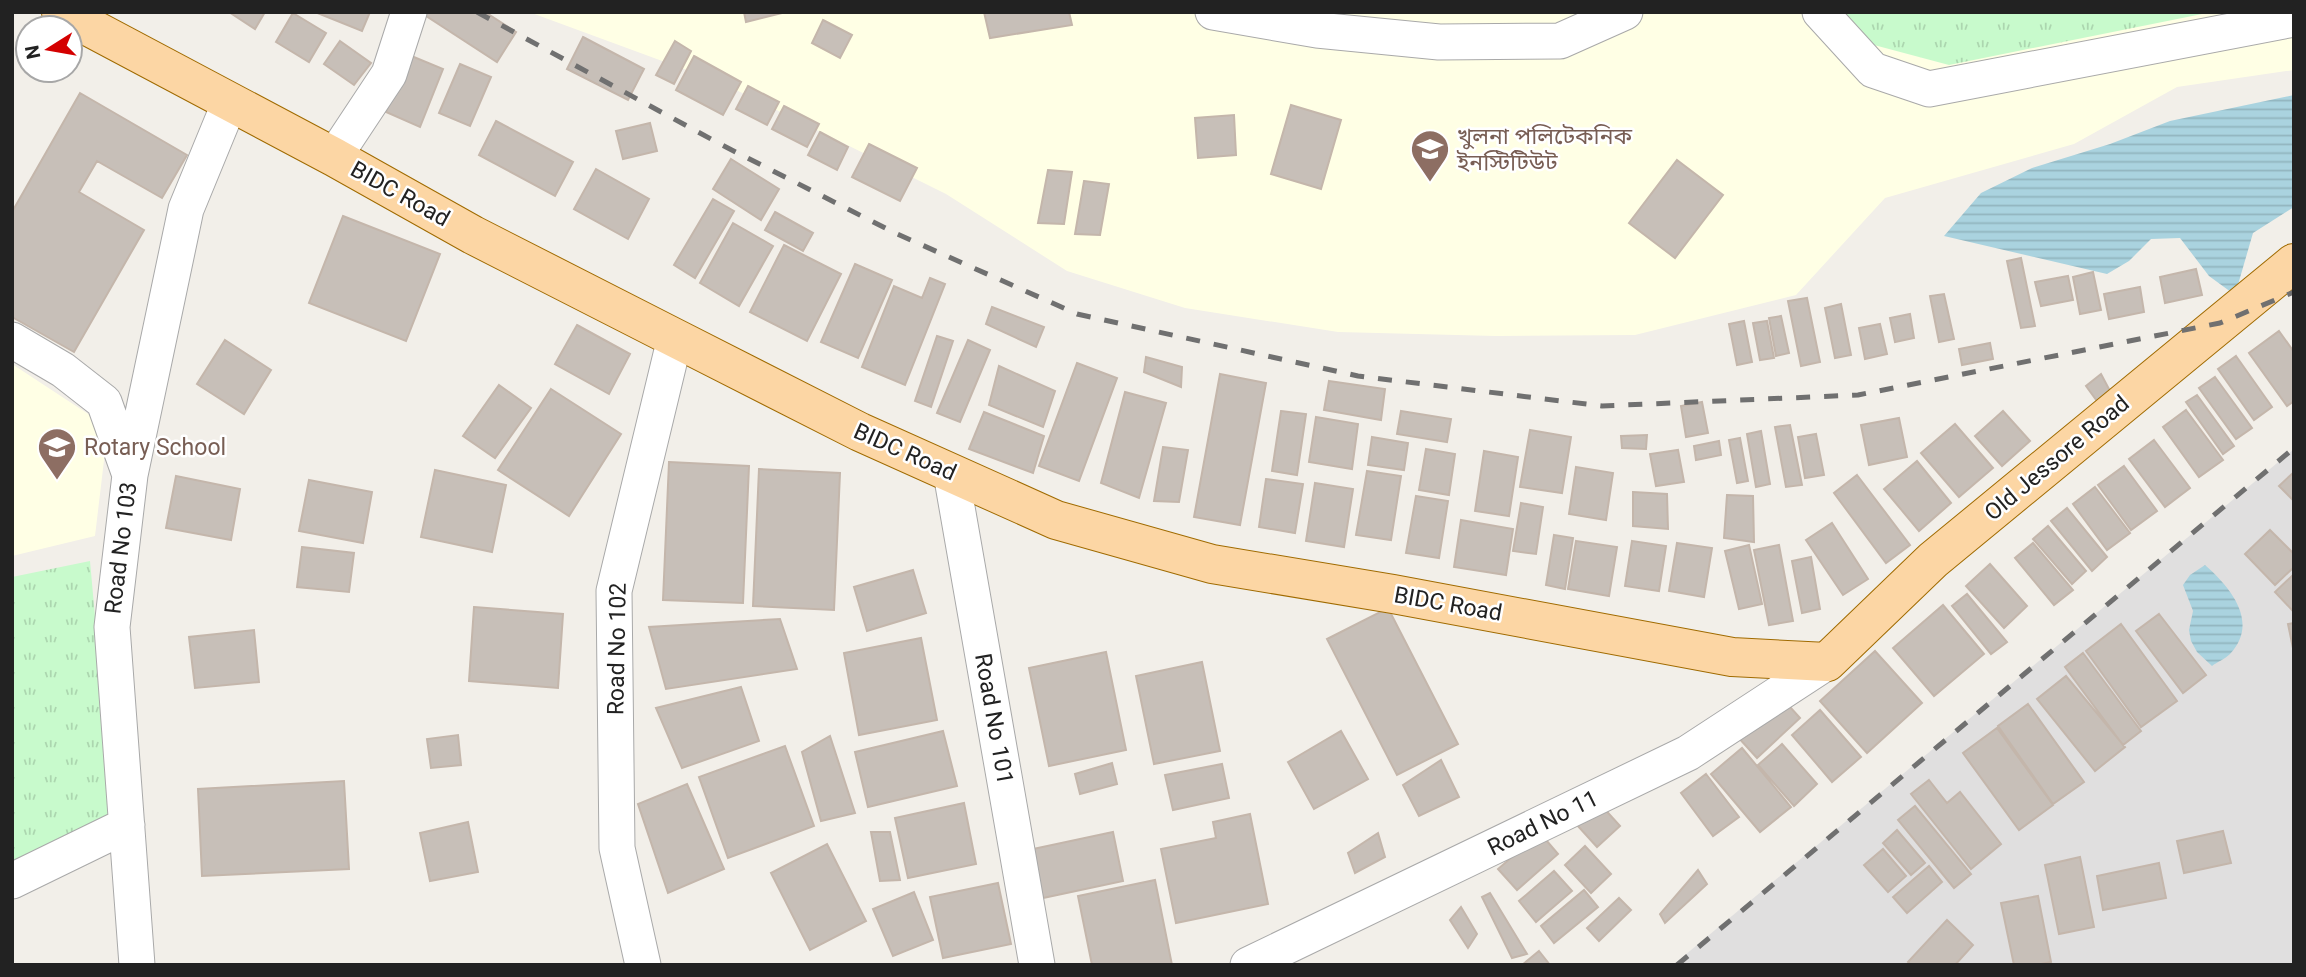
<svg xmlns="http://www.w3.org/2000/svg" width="2306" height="977" font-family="Roboto,'Noto Sans Bengali',sans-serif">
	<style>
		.residential { fill: #e0dfdf }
		.education { fill: #ffffe5 }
		.park { fill: url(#park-tufts) }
		.water { fill: url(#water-rules) }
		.building { fill: #c7bfb8; stroke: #c4b6ab; stroke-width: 2 }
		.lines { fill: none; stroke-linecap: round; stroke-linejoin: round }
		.minor-casing { stroke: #a9a9a9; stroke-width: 37 }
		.major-casing { stroke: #a06b00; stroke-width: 40 }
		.minor { stroke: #fff; stroke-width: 35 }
		.major { stroke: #fcd6a4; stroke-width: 38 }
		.rail { stroke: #707070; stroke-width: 5; stroke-dasharray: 14 14; stroke-linecap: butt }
		.labels { text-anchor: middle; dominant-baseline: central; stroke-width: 5; stroke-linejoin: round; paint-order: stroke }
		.education-label { font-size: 23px; fill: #785e54; stroke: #fff; text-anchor: start }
		.street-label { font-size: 23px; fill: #222; stroke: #fff }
	</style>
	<defs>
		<pattern id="park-tufts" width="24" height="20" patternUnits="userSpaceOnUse" patternTransform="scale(1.75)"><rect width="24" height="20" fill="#c8facc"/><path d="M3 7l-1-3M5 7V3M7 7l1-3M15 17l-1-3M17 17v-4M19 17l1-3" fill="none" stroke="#acd6af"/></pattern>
		<pattern id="water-rules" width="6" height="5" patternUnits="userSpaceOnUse" patternTransform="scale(1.75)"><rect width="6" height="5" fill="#aad3df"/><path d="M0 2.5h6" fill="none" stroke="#92b5bf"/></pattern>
	</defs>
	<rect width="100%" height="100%" fill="#f2efe9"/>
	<path class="residential" d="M2294 449V965H1673Z"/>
	<path class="education" d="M529 12H2294V70L2177 87 2074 144 1885 198 1796 295 1635 335 1496 336 1338 332 1185 308 1067 271 946 194 722 83Z
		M12 364 108 427 95 536 12 556Z"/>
	<path class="park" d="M1841 12H2212L1949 65 1874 45Z
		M90 561 113 816 12 863V577Z"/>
	<path class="water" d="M2294 95V207L2253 233 2235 295 2209 276 2180 238 2151 239 2129 261 2107 274 1944 236 1981 193 2032 168 2110 144 2170 121Z
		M2205 565C2230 587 2260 622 2230 654 2225 659 2217 662 2212 666L2197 652 2191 641 2189 630 2193 611 2183 585 2190 575Z"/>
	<path class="building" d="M229 12H265L255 29Z
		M315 12H370L362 31Z
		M420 12H485L516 32 497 62Z
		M744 12H786L746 22Z
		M984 12H1069L1072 25 990 38Z
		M293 13 326 33 309 62 276 42Z
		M823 20 852 35 840 58 812 43Z
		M583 37 644 69 628 100 567 69Z
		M340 41 371 63 354 85 324 64Z
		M675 41 691 51 674 84 656 75Z
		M409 55 443 69 420 127 386 112Z
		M694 56 741 82 723 115 676 90Z
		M460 64 491 77 470 126 439 113Z
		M748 86 779 102 767 125 736 109Z
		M80 93 187 155 162 198 97 161 79 192 144 230 74 352 12 317V212Z
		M1291 105 1341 120 1321 189 1271 174Z
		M784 106 819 124 807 147 772 129Z
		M1234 115 1236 155 1198 158 1195 118Z
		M496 121 573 162 555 196 479 155Z
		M650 123 657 151 623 159 616 131Z
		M820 132 848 147 837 170 808 155Z
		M869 144 917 168 900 201 852 177Z
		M731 159 779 189 761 220 713 189Z
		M1677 160 1723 195 1675 258 1629 223Z
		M596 169 649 199 628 239 574 209Z
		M1048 170 1072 172 1064 224 1038 223Z
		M1084 181 1109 184 1100 235 1075 234Z
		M713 199 734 211 695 278 674 265Z
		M775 212 813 233 803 251 765 230Z
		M343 216 440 254 406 341 309 303Z
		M733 223 773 246 739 306 700 283Z
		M784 245 841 274 807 341 750 312Z
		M2021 258 2035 326 2021 328 2007 261Z
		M855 264 892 280 858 358 821 342Z
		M2196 269 2202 295 2165 303 2160 277Z
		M2093 272 2101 310 2080 314 2073 277Z
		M2068 276 2073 300 2041 306 2035 282Z
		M930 278 945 284 905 385 862 367 894 286 922 298Z
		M2140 287 2144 312 2109 319 2104 294Z
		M1944 294 1954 339 1939 342 1930 296Z
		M1807 298 1820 362 1801 366 1788 301Z
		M1841 304 1851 355 1835 358 1825 308Z
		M992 307 1044 327 1036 347 986 324Z
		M1910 314 1914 338 1895 342 1890 318Z
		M1781 316 1789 353 1776 356 1769 318Z
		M1744 321 1752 362 1737 365 1729 324Z
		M1767 321 1774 358 1760 360 1753 323Z
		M1880 324 1887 354 1865 359 1859 328Z
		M577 325 630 354 609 394 555 364Z
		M2279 331 2294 352V401L2287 406 2249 353Z
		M937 336 953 341 931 407 915 401Z
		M225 340 271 370 244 414 197 384Z
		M968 340 990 350 960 422 937 413Z
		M1990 343 1993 359 1962 365 1959 349Z
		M2236 356 2272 407 2254 420 2218 369Z
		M1146 357 1182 367 1181 387 1144 372Z
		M1077 363 1117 378 1079 481 1039 466Z
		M999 366 1055 391 1043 427 989 405Z
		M1220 374 1266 383 1240 525 1194 517Z
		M2101 374 2110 391 2097 401 2086 386Z
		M2215 377 2252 428 2236 439 2199 388Z
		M1329 381 1385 389 1381 420 1324 410Z
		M499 385 531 408 495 458 463 436Z
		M551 389 621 434 569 516 498 470Z
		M1125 392 1166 403 1139 498 1101 483Z
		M2197 395 2234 446 2223 454 2186 402Z
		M1702 402 1708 433 1686 437 1681 406Z
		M2186 410 2223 460 2199 477 2163 427Z
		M1281 411 1306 414 1297 475 1272 471Z
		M1401 411 1451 419 1447 442 1397 434Z
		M2003 411 2030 441 2002 466 1975 436Z
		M984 412 1044 436 1033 473 969 449Z
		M1316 417 1358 424 1352 469 1309 462Z
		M1899 418 1907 457 1869 465 1861 425Z
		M1955 424 1993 468 1959 497 1921 453Z
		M1790 425 1802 485 1786 487 1775 427Z
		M1530 430 1571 437 1562 493 1520 487Z
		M1761 431 1770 484 1756 487 1747 434Z
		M1816 434 1824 475 1805 478 1798 437Z
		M1647 435 1646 449 1622 448 1621 436Z
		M1372 437 1408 443 1404 470 1368 465Z
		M1740 438 1748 481 1737 483 1729 440Z
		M2154 440 2190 488 2165 507 2129 459Z
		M1719 441 1721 455 1696 460 1694 446Z
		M1163 447 1188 450 1179 502 1154 501Z
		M1426 449 1455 454 1449 495 1419 490Z
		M1678 450 1684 482 1656 486 1650 454Z
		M1484 451 1518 457 1509 516 1475 511Z
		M1917 461 1951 503 1919 531 1884 489Z
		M669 462 749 466 743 603 663 600Z
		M2124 466 2157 511 2131 530 2098 485Z
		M1576 467 1613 473 1606 520 1569 514Z
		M759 469 840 473 834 610 753 606Z
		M435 470 506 485 492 552 421 537Z
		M1367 471 1401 476 1391 540 1356 535Z
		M2294 472V501L2279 486Z
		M1857 475 1910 545 1886 563 1834 493Z
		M176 476 240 489 231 540 166 528Z
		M1266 479 1303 484 1295 533 1259 527Z
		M309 480 372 492 363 543 299 531Z
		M1315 483 1353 489 1344 547 1306 541Z
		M2095 487 2130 533 2107 550 2073 504Z
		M1633 492 1667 494 1668 529 1633 526Z
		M1727 495 1753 496 1754 542 1724 538Z
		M1416 496 1448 501 1439 558 1406 553Z
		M1521 503 1543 507 1536 554 1513 551Z
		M2067 508 2107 557 2092 571 2051 521Z
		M1461 520 1513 529 1506 575 1454 567Z
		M1832 523 1868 579 1843 595 1806 540Z
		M2048 526 2086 571 2072 584 2033 539Z
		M2270 530 2294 554V567L2275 585 2245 554Z
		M1554 535 1573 538 1565 589 1546 585Z
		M1576 541 1617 547 1609 596 1568 589Z
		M1632 541 1666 546 1659 591 1625 586Z
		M1677 543 1712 548 1704 597 1669 591Z
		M2033 543 2073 590 2054 605 2015 558Z
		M1749 545 1762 604 1739 609 1725 551Z
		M1779 545 1793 621 1769 625 1754 550Z
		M302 547 354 553 349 592 297 587Z
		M1811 557 1820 609 1802 613 1792 561Z
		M1990 564 2027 606 2004 628 1966 586Z
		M913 570 926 613 867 631 854 587Z
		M2294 574V608L2292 610 2275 592Z
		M1967 594 2007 642 1991 654 1952 606Z
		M1943 605 1984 654 1934 696 1893 648Z
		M474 607 563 614 558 688 469 681Z
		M1388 608 1458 744 1397 775 1327 639Z
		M2159 614 2206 675 2183 693 2136 631Z
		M780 619 797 669 666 689 649 627Z
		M2294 623V653L2288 624Z
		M2121 624 2177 701 2141 727 2086 651Z
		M254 630 259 682 195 688 189 637Z
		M921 638 937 720 859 735 844 653Z
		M1875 651 1922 703 1867 753 1820 701Z
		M1106 652 1126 750 1049 766 1029 668Z
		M2083 653 2141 731 2123 745 2065 667Z
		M1202 662 1220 751 1154 764 1136 676Z
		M2066 676 2125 747 2095 771 2037 699Z
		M741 687 759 741 682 768 656 708Z
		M1780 696 1800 718 1757 758 1737 736Z
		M2028 704 2084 782 2053 804 1998 726Z
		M1820 710 1861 757 1832 782 1792 735Z
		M1997 728 2053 805 2019 830 1963 753Z
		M943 731 957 786 868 807 855 752Z
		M1341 731 1368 779 1314 809 1288 762Z
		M458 735 461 765 431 768 427 739Z
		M830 736 855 813 821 821 802 752Z
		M1782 744 1817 784 1794 806 1758 765Z
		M785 746 814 826 728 858 699 777Z
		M1742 748 1791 807 1760 832 1711 774Z
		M1441 760 1459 797 1419 816 1403 785Z
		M1112 763 1117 784 1080 794 1075 774Z
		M1222 764 1229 798 1173 810 1165 775Z
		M1706 774 1739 817 1713 836 1681 793Z
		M1929 780 1947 803 1960 792 2001 844 1971 869 1911 794Z
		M344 781 349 869 202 876 198 789Z
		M687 784 724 869 668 893 638 804Z
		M964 803 976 864 908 878 895 818Z
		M1600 804 1620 826 1597 847 1577 825Z
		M1915 806 1971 874 1954 888 1898 820Z
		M1250 814 1268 904 1176 923 1161 849 1216 838 1213 822Z
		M468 822 478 872 430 881 420 833Z
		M1897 830 1925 863 1911 875 1883 843Z
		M2223 831 2231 863 2184 873 2177 841Z
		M871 832H890L900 880 880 881Z
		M1113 832 1123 881 1043 898 1033 849Z
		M1378 833 1385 857 1355 873 1348 853Z
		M1540 833 1558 854 1517 890 1498 869Z
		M827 844 866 921 810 950 771 873Z
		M1585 846 1611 874 1591 893 1565 865Z
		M1883 849 1906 876 1888 892 1864 865Z
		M2080 857 2094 927 2059 934 2045 865Z
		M2159 863 2166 898 2103 910 2097 876Z
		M1929 866 1942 882 1907 913 1893 897Z
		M1698 870 1707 884 1665 923 1660 914Z
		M1554 871 1572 891 1536 922 1519 901Z
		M1155 880 1172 965H1092L1078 896Z
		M998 883 1011 944 943 958 930 897Z
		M1584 890 1598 907 1554 943 1541 926Z
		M914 892 933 940 893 956 873 909Z
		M1490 893 1527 954 1512 958 1482 897Z
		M2038 896 2051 962 2036 965H2014L2001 903Z
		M1619 898 1631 910 1599 941 1587 928Z
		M1461 907 1477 934 1468 948 1450 920Z
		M1947 920 1973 945 1955 965H1911L1908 962Z
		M1539 951 1550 965H1522Z"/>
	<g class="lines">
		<g class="minor-casing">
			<path id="minor" d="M1213 12 1317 30 1439 42 1560 41 1625 12
				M1820 12 1873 70 1929 89 2294 19
				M334 157 389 74 409 12
				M12 340 63 370 104 402 130 475
				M951 473 1037 965
				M12 881 127 825
				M137 965 112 627 130 475 186 209 230 102
				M643 965 617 848 614 591 675 338
				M1248 965 1688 753 1827 662"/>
		</g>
		<g class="major-casing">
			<path id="major" d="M61 12 334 157 473 235 675 338 860 432 1056 520 1212 564 1393 594 1732 657 1827 662 1933 560 2294 263"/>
		</g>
		<use href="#minor" class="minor"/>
		<use href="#major" class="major"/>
		<path class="rail" d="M477 12 722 145 895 233 1077 314 1358 376 1602 406 1858 395 2220 323 2294 292
			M1677 965 2294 448"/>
	</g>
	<defs>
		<g id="university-pin" transform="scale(2.0125)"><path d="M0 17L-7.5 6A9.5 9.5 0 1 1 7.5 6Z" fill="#8d6e63" stroke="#fff"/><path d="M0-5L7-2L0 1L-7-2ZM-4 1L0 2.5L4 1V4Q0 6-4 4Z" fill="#fff"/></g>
		<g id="school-pin" transform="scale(2.0125)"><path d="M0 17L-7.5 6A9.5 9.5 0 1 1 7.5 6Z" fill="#8d6e63" stroke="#fff"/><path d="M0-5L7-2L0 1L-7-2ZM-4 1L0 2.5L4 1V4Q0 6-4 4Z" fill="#fff"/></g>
	</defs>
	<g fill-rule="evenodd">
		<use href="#university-pin" x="1430" y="149"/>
		<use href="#school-pin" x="57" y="447"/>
	</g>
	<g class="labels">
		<g class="education-label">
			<text x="1457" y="136">খুলনা পলিটেকনিক<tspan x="1457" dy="26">ইনস্টিটিউট</tspan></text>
			<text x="84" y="447">Rotary School</text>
		</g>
		<g class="street-label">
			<text transform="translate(400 194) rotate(29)">BIDC Road</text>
			<text transform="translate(905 452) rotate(24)">BIDC Road</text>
			<text transform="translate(2057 458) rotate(-40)">Old Jessore Road</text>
			<text transform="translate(121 548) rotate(-83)">Road No 103</text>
			<text transform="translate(1448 604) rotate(10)">BIDC Road</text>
			<text transform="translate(617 649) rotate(-89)">Road No 102</text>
			<text transform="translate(994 719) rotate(80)">Road No 101</text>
			<text transform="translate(1543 823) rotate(-26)">Road No 11</text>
		</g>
	</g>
	<rect width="2306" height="977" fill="none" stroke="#222222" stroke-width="28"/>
	<g transform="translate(49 49) rotate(259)"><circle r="33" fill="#ffffff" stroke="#a7a7a7" stroke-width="2"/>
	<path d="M0-5L12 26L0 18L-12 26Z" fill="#d40000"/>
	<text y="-10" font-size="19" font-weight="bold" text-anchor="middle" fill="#222222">N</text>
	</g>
</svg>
